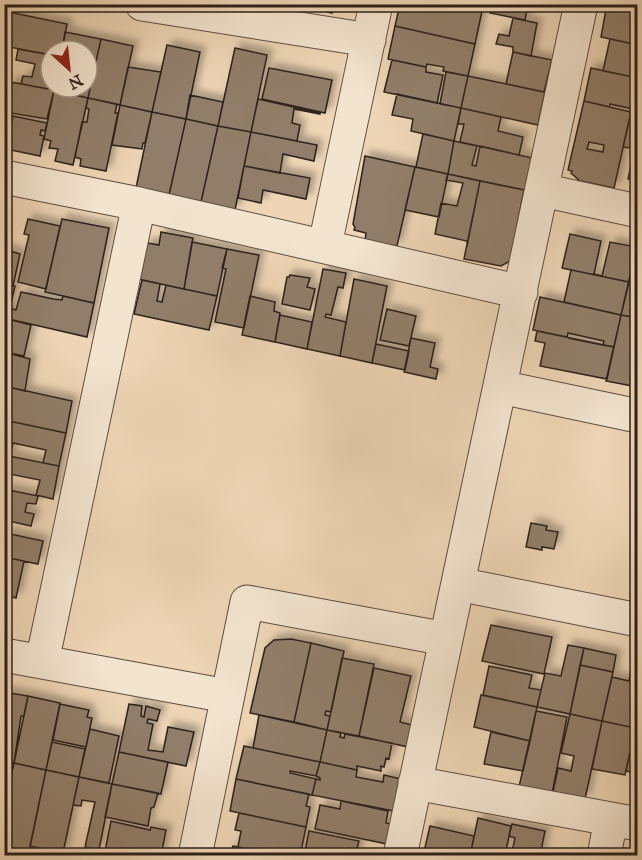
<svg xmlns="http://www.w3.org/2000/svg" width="642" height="860" font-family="'IM FELL Great Primer',serif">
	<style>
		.building { fill: #917e6b; stroke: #2d201b; stroke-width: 1.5; fill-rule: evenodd; filter: url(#shadow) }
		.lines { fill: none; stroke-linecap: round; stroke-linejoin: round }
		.street-casing { stroke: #5d4d42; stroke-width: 35 }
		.street { stroke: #f3e4cf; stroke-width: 33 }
	</style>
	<defs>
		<filter id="shadow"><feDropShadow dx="5.5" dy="-5.5" stdDeviation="3" flood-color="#0004"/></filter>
	</defs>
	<rect width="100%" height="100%" fill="#edd5b5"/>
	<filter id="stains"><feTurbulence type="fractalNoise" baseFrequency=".00333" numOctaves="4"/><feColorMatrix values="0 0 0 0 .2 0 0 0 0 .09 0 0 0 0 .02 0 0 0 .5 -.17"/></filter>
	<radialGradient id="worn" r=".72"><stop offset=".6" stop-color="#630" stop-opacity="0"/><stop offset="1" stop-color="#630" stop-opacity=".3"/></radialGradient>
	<path class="building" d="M296 4H334L332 13Z
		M400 4H445L444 9 449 10 452 4 482 11 475 44 395 26Z
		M452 4H483L482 11Z
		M492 4H528L525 20 490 13Z
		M607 4 638 10V45L601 37Z
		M614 4H638V8L626 7 638 10Z
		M4 11 67 24 62 51H51V55L4 46Z
		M513 18 537 23 531 56 513 52V47L496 44 499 34 509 36Z
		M395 26 475 44 468 76 443 71 444 67 427 64 426 67 388 59Z
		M65 32 101 39 88 98 54 90V87H87V51H62Z
		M101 39 133 46 120 105 88 98Z
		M610 39 638 45V78L603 71Z
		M167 45 200 52 186 119 152 112Z
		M235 48 267 55 251 132 218 126Z
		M18 49 51 55V87H54V90L21 84 23 76 32 77 35 64 16 60Z
		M513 52 552 60 544 92 506 84Z
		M392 60 426 67V72L443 75 437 103 384 92Z
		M128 67 161 72 152 112 120 105Z
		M269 68 332 80 325 113 262 99Z
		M591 68 638 78V110L610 104V107L584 101Z
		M446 72 468 76 461 108 440 104Z
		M468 76 545 92 538 125 461 108Z
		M11 82 54 90 47 119 4 112Z
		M54 90 88 98 73 165 55 161 58 149 49 148 51 141 44 139Z
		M397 94 461 108 454 141 411 131 413 119 392 115Z
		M190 95 223 102 218 126 186 119Z
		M88 98 117 104 115 113H118L106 171 80 166 81 159 75 157 82 122H87L89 109 86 108Z
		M258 99 320 113V114L294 109 292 123 300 125 297 141 251 132Z
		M584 101 631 112 614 188 580 181 571 173 572 171 568 170ZM589 142 604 145 603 152 587 149Z
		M120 105 152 112 145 143H143L142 149 112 145Z
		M461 108 501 117 498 131 523 137 519 155 460 142 464 124H458Z
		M152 112 186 119 169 195 136 188Z
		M631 112 638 113V149L623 147Z
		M13 116 47 123 45 131 41 130 40 135 44 136 40 156 6 149Z
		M186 119 218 126 201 202 169 195Z
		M4 120 10 121 4 148Z
		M218 126 251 132 235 210 201 202Z
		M251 132 317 145 314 161 283 154 280 173 244 166Z
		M423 134 454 141 448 174 416 167Z
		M454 141 477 146 472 165 476 166 480 146 532 158 525 190 448 174Z
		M365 156 415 167 397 246 365 241 366 233 354 230 355 227 353 224Z
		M632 160 638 162V181L628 179Z
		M244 166 310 178 306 199 263 190 261 203 238 198Z
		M415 167 448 174 439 217 405 210Z
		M448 174 480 181 467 246V241L435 234 441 203 457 206 463 183 446 180Z
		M480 181 524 190 510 261 501 266 464 259Z
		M28 219 60 226 46 289 18 282 29 235 24 234Z
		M62 219 109 228 94 303 45 292Z
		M161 232 193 238 184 289 138 279 145 246 148 243 159 245Z
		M570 234 601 241 594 274 602 276 610 242 636 247 629 282 562 268Z
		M192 242 227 249 217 296 184 289Z
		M4 249 20 254 13 286 4 284Z
		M227 249 259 255 244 328 215 322 226 269 222 268Z
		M632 267 638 268V318L621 315Z
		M562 268 629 282 621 315 564 302 571 270Z
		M323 269 346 273 343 288 338 287 331 315 326 314 325 317 346 322 340 356 307 349Z
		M290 275 310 278 307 287 315 289 310 310 282 304 287 277H289Z
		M354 279 387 286 372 363 340 356Z
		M142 280 217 296 209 330 134 314ZM160 284 166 285 162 302 157 301Z
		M4 284 15 286 10 308 16 310 21 292 53 299 62 300 63 296 94 303 87 337 4 318Z
		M250 296 275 302 274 311 280 313 275 342 242 335Z
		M540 297 621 315 614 347 568 338 603 345 604 341 568 333 567 337 533 330Z
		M387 309 416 316 409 346 380 340Z
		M280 315 312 322 307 349 275 342Z
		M621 315 638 318V387L606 381Z
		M4 318 31 325 24 356 4 352Z
		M537 331 614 347 607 379 540 366 545 343 535 341Z
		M411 338 435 343 430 367 438 369 436 379 404 372Z
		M376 344 409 351 405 370 372 363Z
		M4 352 30 359 25 391 4 386Z
		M4 386 72 401 66 433 4 420Z
		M4 420 66 433 59 466 43 463 46 450 13 443 10 456 4 455Z
		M4 455 59 466 53 499 36 495 40 480 4 473Z
		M4 489 38 496 36 504 27 503 25 512 34 514 31 526 4 520Z
		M531 523 547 526 546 530 558 532 554 549 542 547V550L526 547Z
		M6 533 43 541 38 564 4 557Z
		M4 557 24 561 16 598 4 595Z
		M491 625 552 637 544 674 482 661Z
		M291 639 311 643 294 722 250 713 265 648 274 640Z
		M311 643 344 651 331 712 326 711 325 715 330 716 327 730 294 722Z
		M568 645 584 648 570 714 537 707 545 673 561 676Z
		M584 648 616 655 613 672 580 665Z
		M342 658 374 664 359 736 327 730Z
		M580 665 613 672 602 721 570 714Z
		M637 665 638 716 635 728 602 721 612 677 629 681 631 670 636 671Z
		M489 666 532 675 529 688 541 690 537 707 483 695Z
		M374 668 411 676 400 722 412 725 408 747 359 736Z
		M4 692 28 696 24 716H21L14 763 4 761Z
		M481 695 537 707 530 741 474 727Z
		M28 696 60 703 46 770 14 763Z
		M60 704 89 710 87 717 92 718 86 747 53 740Z
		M129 704 142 706 141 716 144 717 146 706 160 710 157 721 148 719 147 723 153 724 148 750 163 752 168 727 194 732 186 766 119 752Z
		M536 711 567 717 552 794 519 787Z
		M570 714 602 721 585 799 553 792 558 768 571 771 574 756 561 753Z
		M259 715 327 730 320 762 253 748Z
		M602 721 635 728 625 775 592 769Z
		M635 728H638V768H635V773L626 771Z
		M90 729 119 736 109 783 79 777Z
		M327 730 341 733 340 737 344 738 345 734 392 743 389 759 386 758 384 767 381 766V771L357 766V770L320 762Z
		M491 732 530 741 523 771 484 764Z
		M52 742 85 749 79 777 46 770Z
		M244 746 320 762 316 776 290 771V773L316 779 312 795 236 779Z
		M119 752 168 762 161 794 112 784Z
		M4 761 14 763 12 769H8L4 788Z
		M320 762 357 770 356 777 383 782 384 775 401 779 394 811 312 795 316 779 320 780V778L316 776Z
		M14 763 46 770 29 852 4 846V807Z
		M46 770 79 777 63 853 30 846Z
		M79 777 112 784 99 850 85 847 95 802 82 800 81 806 73 805Z
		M236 779 309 794 306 806 310 807 306 827 230 811Z
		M112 784 158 793 154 807 151 808 148 826 105 817Z
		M341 801 388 811 386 823 391 824 387 844 315 829 320 805 340 809Z
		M239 813 306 827 300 856H277L238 847 241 831 235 830Z
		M478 818 511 826 505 856H470Z
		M111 821 150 830 151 827 166 830 161 856H126L127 849 123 848 121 855 105 851Z
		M512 824 545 831 540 856H511L515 838 509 836Z
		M430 826 474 836 470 856H423Z
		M309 831 359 841 355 856H304Z
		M233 846 238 847 277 856H230Z"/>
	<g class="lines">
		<g class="street-casing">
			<path id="street" d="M142 4 369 40
				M4 177 139 204 521 292
				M542 190 638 211
				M139 204 42 662 227 696
				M325 245 376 4
				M500 387 638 416
				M458 584 638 620
				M4 655 42 662
				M415 783 638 824
				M195 856 247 602 446 639
				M400 856 581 4
				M604 856 611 819"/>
		</g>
		<use href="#street" class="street"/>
	</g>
	<rect width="642" height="860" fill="none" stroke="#edd5b5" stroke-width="24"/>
	<rect x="6" y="6" width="630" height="848" fill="none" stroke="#2d201b" stroke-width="3"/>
	<rect x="12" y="12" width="618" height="836" fill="none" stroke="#2d201b" stroke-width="1.5"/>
	<g transform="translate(69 69) rotate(153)"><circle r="28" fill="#f3e4cf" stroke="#a49687" stroke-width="1.5"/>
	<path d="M0-4.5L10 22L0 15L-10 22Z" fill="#8f2418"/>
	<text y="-9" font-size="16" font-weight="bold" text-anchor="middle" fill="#2d201b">N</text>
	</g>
	<rect width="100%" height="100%" filter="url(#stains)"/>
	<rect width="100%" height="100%" fill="url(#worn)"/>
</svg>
